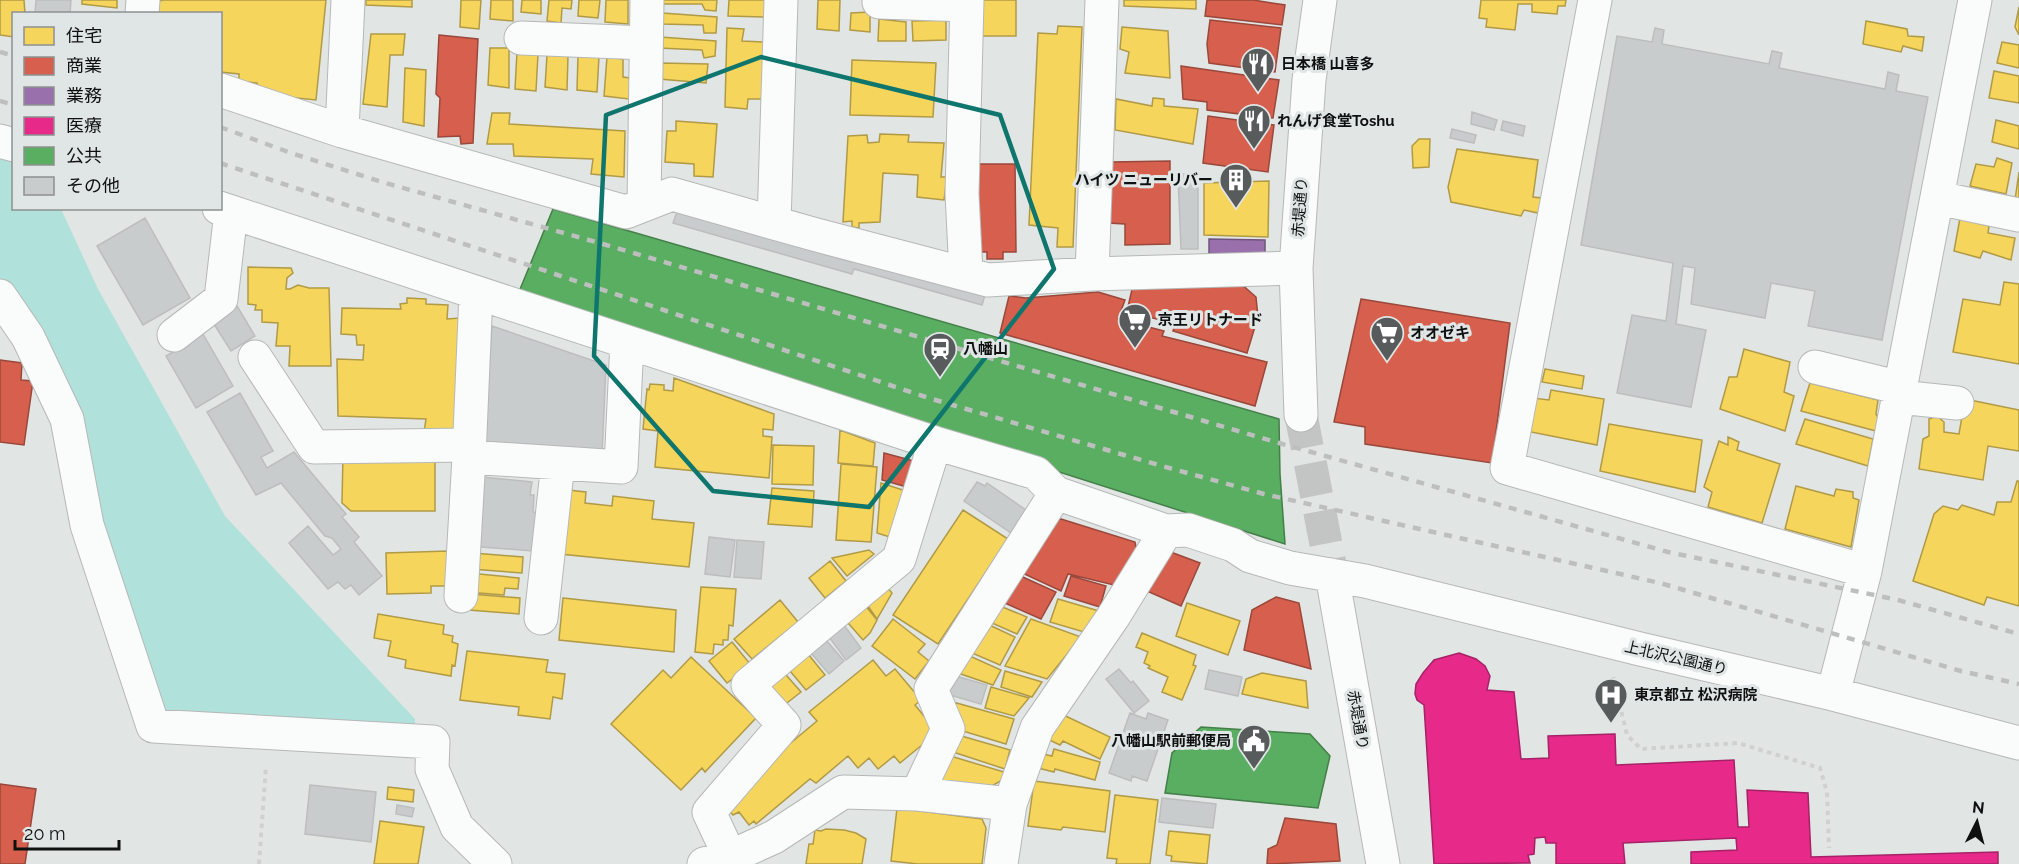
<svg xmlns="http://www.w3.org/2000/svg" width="2019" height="864" font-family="Raleway,'Noto Sans JP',sans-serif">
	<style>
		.green { fill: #b1e1db }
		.homes { fill: #f6d55c; stroke: #b19a46; stroke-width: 1.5 }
		.shops { fill: #d6604d; stroke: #9a483b; stroke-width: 1.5 }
		.offices { fill: #9970ab; stroke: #70547d; stroke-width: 1.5 }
		.health { fill: #e7298a; stroke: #a62266; stroke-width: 1.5 }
		.public { fill: #5aae61; stroke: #447f49; stroke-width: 1.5 }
		.building { fill: #c9cccc; stroke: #bcbebe; stroke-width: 1.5 }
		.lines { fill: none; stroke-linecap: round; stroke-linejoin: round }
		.minor-tunnel { stroke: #c2c5c4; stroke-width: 33; stroke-dasharray: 33 16; stroke-linecap: butt }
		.minor-casing { stroke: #b6b8b8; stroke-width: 35 }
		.path { stroke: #cfd0d0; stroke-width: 4; stroke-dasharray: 4.5 4.5; stroke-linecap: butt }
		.minor { stroke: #fafbfb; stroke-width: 33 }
		.rail { stroke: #bdbfbf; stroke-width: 4.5; stroke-dasharray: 8 8; stroke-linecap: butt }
		.marked { fill: none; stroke: #0f766e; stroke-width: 4.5; stroke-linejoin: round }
		.labels { text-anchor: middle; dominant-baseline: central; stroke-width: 6; stroke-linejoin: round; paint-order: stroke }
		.poi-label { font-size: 15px; font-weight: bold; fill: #0f1111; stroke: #e0e6e5; text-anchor: start }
		.street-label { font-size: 15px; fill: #0f1111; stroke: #e0e6e5 }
	</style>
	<rect width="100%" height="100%" fill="#e1e5e4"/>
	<path class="green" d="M0 155 13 158 14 208 61 209 98 289 225 516 415 719V741L153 726 67 419 0 296Z"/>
	<path class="homes" d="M0 0H24L25 14H14V37L0 35Z
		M82 0H117V8L82 4Z
		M163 0H326L316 100 258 94 257 83 239 81V74L220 72V14H156V2Z
		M366 0H412V7L366 5Z
		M461 0H481L479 29 460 27Z
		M491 0H513V21L490 19Z
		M522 0H541V14L521 12Z
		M549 0H572L571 9 562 8 561 23 547 21Z
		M579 0H600L598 18 578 16Z
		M606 0H628V24L605 22Z
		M662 0H717L716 11 705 10 702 4H662Z
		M729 0H765V17L728 16Z
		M818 0H840L839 31 817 29Z
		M982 0H1016V36H981Z
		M1124 0H1196V9L1124 6Z
		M1481 0H1566L1565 6H1558L1557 14 1532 12V4H1518L1515 30 1486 27 1487 19 1479 18Z
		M2019 7V35L2015 27Z
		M870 12V32L850 30 851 13Z
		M662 13 717 17 716 33H704L703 25 662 24Z
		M879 19 906 22V41H878Z
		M946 20V40L913 41 912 21Z
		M1866 21 1907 29 1908 36 1924 37 1922 51 1903 46 1901 52 1863 44Z
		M1058 26 1082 27 1073 247H1057L1058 228 1029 225 1038 33 1057 34Z
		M1122 27 1168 31 1170 78 1125 73 1129 52 1120 49Z
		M727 28 744 29 742 41 764 42 762 99H748L747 109 725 107Z
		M371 34H405L403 55H390L387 107 363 104Z
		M660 37 716 41 715 56 704 58 702 50 659 48Z
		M2002 42 2019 45V68L1997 63Z
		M490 48H509V88L488 85Z
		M517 52 538 54 536 91 515 89Z
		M547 55 568 56 567 90 545 87Z
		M578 56H599L597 92 577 90Z
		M607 57 623 59V77L630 78 629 99 604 96Z
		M852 60 936 63 933 117 850 115Z
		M660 63 708 64 706 83 659 79Z
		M405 68 426 70 424 126 403 122Z
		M1994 71 2019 76V103L1989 98Z
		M1153 98 1164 99V106L1198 109 1193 144 1115 130 1116 99 1152 106Z
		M492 113H510L509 124 625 131 624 177 591 174 593 159 514 156 513 144H487Z
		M1996 120 2019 126V149L1992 142Z
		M676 121 717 124 713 177 694 176V164L665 162 667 131H676Z
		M880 134 909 135 908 142 944 143 941 177H947L944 200 917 197 918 175 883 173 880 222 859 223V228L852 227V221L843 222 848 136 867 135 868 143 879 142Z
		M1419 139H1430L1429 167 1413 168 1412 146Z
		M1457 149 1538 160 1533 197 1542 198 1538 213 1524 210 1521 216 1451 202 1448 187Z
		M1997 158 2012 163 2006 194 1970 186 1976 164 1994 167Z
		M2019 172V201L2015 200Z
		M1269 181 1268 237 1204 235V183Z
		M1977 217V223L1989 226 1988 233 2015 238 2011 260 1983 251 1980 258 1954 251 1960 218Z
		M248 267 291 268 293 273 287 278 286 289H290L298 285 309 288H329L331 366H289L290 346H276L278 323 262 322V310H255L256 305 248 304Z
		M2004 282 2019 284V364L1953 352 1963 299 2000 305Z
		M407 298 426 299V304L448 305 447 319 460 318 456 433 424 432 426 419 338 416 337 359 363 360 364 345H357L356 335 341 334 342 308 401 309 400 304 407 303Z
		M1744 349 1790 362 1784 392 1794 396 1785 431 1720 409 1729 377H1737Z
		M1545 369 1584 376 1582 389 1542 382Z
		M674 378 774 414 773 430 763 429V436L772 437 769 478 655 467 658 431 643 429 647 389 649 390 650 384 664 385V390L673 391Z
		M1810 383 1878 400 1876 414 1879 419 1876 431 1801 411Z
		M1551 390 1604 399 1597 445 1526 431 1533 398 1549 400Z
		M1965 399 2019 410V451L1988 446 1983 480 1919 469 1923 439 1929 436V419L1937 416 1944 422V432L1959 434Z
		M1805 419 1873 439 1868 466 1796 444Z
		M1609 424 1702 440 1695 492 1600 471Z
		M840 430 875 443 873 466 838 463Z
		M1728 437 1739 442 1737 450 1780 464 1762 523 1708 507 1712 492 1704 487 1719 441 1728 445Z
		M773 445 814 446 813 485 772 484Z
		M343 455H435V511H351L342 503Z
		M841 464 877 467 871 542 836 540Z
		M2017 481H2019V606L1987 597 1984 605 1913 581 1934 514 1943 506 1958 510 1962 505 1994 515 1997 502H2011Z
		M881 483 906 491 893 538 877 533Z
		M1796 486 1834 496 1836 489 1853 492V498L1859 500 1851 547 1785 529Z
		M772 488 814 491 812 527 768 524Z
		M568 490 586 492 585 503 612 506 613 496 654 501 652 519 694 523 689 567 560 554Z
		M963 510 1008 539 938 644 893 615Z
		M869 550 874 554 847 576 832 558Z
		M448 551 449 586H431V593L387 594 386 553Z
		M473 553 523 557 522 573 471 569Z
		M830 561 846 581 825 598 809 578Z
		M469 573 519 578 518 589 505 588 504 595 467 592Z
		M882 581 892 593 877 619 863 599Z
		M701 587 736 589 733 626 729 625 728 640H723V645L714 644 713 654 695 652Z
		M471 594 520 598 519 614 469 610Z
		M563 598 676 610 674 652 559 640Z
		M1058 599 1099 611 1084 632 1050 622Z
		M780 600 798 622 752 659 734 639Z
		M861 600 877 620 870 633 863 640 842 616Z
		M1187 603 1240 621 1228 655 1176 636Z
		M995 604 1027 617 1017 634 985 620Z
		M378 614 444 625 443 634 453 636 452 642 458 644 455 666 452 665 451 676 405 668 406 660 388 656 391 641 374 638Z
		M893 619 925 644 918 652 929 661 915 679 872 646Z
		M1031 619 1081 637 1047 679 1005 666Z
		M983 622 1015 637 1000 665 965 650Z
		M1142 633 1196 655 1193 665 1196 666 1182 700 1162 692 1168 677 1148 668 1150 666 1144 663 1148 652 1136 647Z
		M732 642 751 665 727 683 709 661Z
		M804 649 825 675 806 690 785 665Z
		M467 651 548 660 546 672 565 674 562 699 553 697 550 719 518 715 519 707 460 700Z
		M963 653 1001 670 993 685 955 672Z
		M691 657 756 718 705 772 702 768 681 790 611 724 663 670 671 678Z
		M873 660 886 676 895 669 921 700 915 705 933 727 934 735 900 763 894 756 878 769 869 758 858 768 848 756 816 783 810 779 756 824 754 821 749 825 739 812 733 815 721 801 817 721 809 712Z
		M780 668 801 692 783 706 767 686Z
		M1005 671 1042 682 1032 697 1001 687Z
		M1262 673 1306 681 1308 708 1242 694 1246 679Z
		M991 687 1029 698 1014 716 985 708Z
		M953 702 1014 719 1006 744 956 729Z
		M1055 711 1110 737 1100 759 1063 741 1060 745 1043 737Z
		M958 735 1010 750 1005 769 950 751Z
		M1054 749 1100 762 1095 780 1055 769 1054 772 1034 767 1038 753 1052 756Z
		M947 755 1004 772 1002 780 992 786 942 781 939 773Z
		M1034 781 1110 791 1105 832 1063 827 1061 830 1028 826Z
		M388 787 414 790 413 802 387 799Z
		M1115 795 1158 800 1150 864H1116L1117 859 1107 858Z
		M897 808 982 819 986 828 982 864H918L891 861Z
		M380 821 424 827 418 864H374Z
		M826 829 844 830 856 833 866 839 862 864H806L809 844H813L815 830 821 831Z
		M1169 831 1210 835 1207 864 1171 861 1172 856 1166 855Z"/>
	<path class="shops" d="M1207 0H1253L1285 5 1282 25 1205 16Z
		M1210 20 1281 28 1275 72 1209 63 1207 44Z
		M439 35 478 39 473 143 461 144 460 136 438 137 440 98 436 94Z
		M1181 66 1279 80 1273 118 1207 110V102L1183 99Z
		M1208 116 1274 125 1268 172 1203 163Z
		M1170 161V244L1125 245V224L1108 223 1111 162Z
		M975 164H1015L1016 252H1003V259H987V252H976Z
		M1239 282 1256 297 1258 317 1247 353 1173 331 1175 324 1127 311 1133 285Z
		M1098 292 1125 300 1118 319 1164 331 1162 336 1267 362 1255 406 1000 333 1009 296 1026 298Z
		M1361 299 1510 323 1492 463 1365 444V427L1334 422Z
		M0 360 22 363 21 380 33 381 24 445 0 442Z
		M884 453 914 461 907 487 882 480Z
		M1061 519 1135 542 1137 553 1118 586 1068 574 1061 591 1020 572 1051 521Z
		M1168 551 1200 563 1181 606 1140 588Z
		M1014 573 1056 592 1041 619 998 600Z
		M1071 576 1106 586 1100 607 1064 596Z
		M1276 597 1299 603 1311 669 1244 650 1252 610Z
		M0 784 36 789 25 864H0Z
		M1285 818 1336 824 1340 861 1267 864 1268 849 1277 845Z"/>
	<path class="offices" d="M1209 239 1265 240V254L1209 255Z"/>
	<path class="health" d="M1459 653 1476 659 1485 666 1490 676 1487 690 1514 692 1521 759 1549 758 1548 736 1615 734 1616 765 1734 760 1738 827H1749L1747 790 1808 793 1811 857 1998 852V864H1691V852L1737 850 1736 838 1623 843 1625 864H1556V843H1546L1545 837 1535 838 1534 854 1528 855 1530 863 1434 864 1424 705 1417 700 1415 694 1416 684 1423 673 1434 660Z"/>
	<path class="public" d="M553 209 1279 419 1280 474 1285 544 516 299Z
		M1201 727 1310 734 1330 756 1318 808 1165 793 1172 753Z"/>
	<path class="building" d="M36 0H71L70 14H35Z
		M1655 28 1664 30 1662 44 1769 64 1772 51 1782 53 1779 68 1885 89 1888 72 1899 75 1896 91 1928 97 1882 340 1808 326 1815 291 1771 283 1765 318 1691 304 1695 268 1683 266 1676 324 1706 330 1691 407 1617 393 1632 315 1666 321 1673 263 1581 245 1617 36 1652 42Z
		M1472 112 1497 120 1494 130 1471 124Z
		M1503 121 1525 126 1523 136 1501 130Z
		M1452 129 1476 135 1474 143 1450 138Z
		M1178 174H1198V249H1181Z
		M677 212 852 262 854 257 985 295 982 305 854 269 852 274 673 223Z
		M145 218 190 298 143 325 97 246Z
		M237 306 255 336 231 351 212 321Z
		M492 326 606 365 602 455 483 452Z
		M203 334 233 386 196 408 166 356Z
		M240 393 273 451 261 457 267 468 294 452 346 514 342 517 359 537 354 542 382 576 359 595 351 585 345 589 338 582 328 589 289 543 308 526 333 555 341 549 332 538 325 536 281 483 256 495 207 412Z
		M482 477 532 482 530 495H534L533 512 536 513 533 551 468 546Z
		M977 482 985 486 987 483 1026 510 1011 533 964 501Z
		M709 537 735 540 730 577 705 574Z
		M737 540 764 542 761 579 734 577Z
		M838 617 861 648 846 660 823 629Z
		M820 633 844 661 829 674 805 646Z
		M1119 669 1131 683 1133 681 1149 701 1134 713 1106 679Z
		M1209 670 1242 677 1238 696 1205 689Z
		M949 674 987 685 981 704 943 693Z
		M1130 713 1146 719 1148 713 1168 720 1147 781 1132 776 1131 781 1109 773Z
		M310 785 376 792 371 842 305 834Z
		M1162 798 1216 804 1213 828 1159 822Z
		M397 805 414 808 412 817 396 814Z"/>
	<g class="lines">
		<path class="minor-tunnel" d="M1301 415 1332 575"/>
		<g class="minor-casing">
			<path id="minor" d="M1595 0 1507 468 1865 571
				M879 2 967 5
				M142 14 143 0
				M521 38 646 43
				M220 90 342 131 626 212 672 194 813 234 988 280 1092 274 1296 268
				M342 131 348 0
				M0 141 14 145
				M1938 198 2019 215
				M644 205 647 0
				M219 208 935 443 1036 473 1056 493 1166 531 1188 530 1233 545 1250 556 1290 568 1365 581 1640 649 1833 694 2019 743
				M774 223 781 0
				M966 273 962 194 967 0
				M1092 274 1102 0
				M476 293 469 457 621 467 627 342
				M0 296 28 337 67 419 87 525 153 726 433 742 432 769 457 827 495 864
				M174 335 221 299 231 212
				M255 357 314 447 469 445
				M1815 367 1901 388
				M1899 397 1957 403
				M1301 415 1296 268 1309 80 1320 0
				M1332 575 1383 864
				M461 596 469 457
				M541 618 558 463
				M1833 694 1865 571 1975 0
				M917 794 948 729 931 689 1056 493
				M730 857 709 812 784 725 748 685 899 559 935 443
				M704 864 730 857 774 837 843 792 917 794 1010 804
				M1001 864 1010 804 1037 728 1113 617 1166 531"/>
		</g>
		<path class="path" d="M1613 677 1627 735 1641 749 1738 743 1820 768 1827 792 1829 848
			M259 864 266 766"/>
		<use href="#minor" class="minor"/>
		<path class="rail" d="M0 52 14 56
			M0 101 14 105
			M220 127 291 153 382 182 603 244 1279 443 1668 552 1898 600 2019 634
			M220 163 932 399 1162 466 1264 494 1660 583 1961 671 2019 684"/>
	</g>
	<path class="marked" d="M761 57 1000 115 1054 269 869 507 713 491 594 356 606 115Z"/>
	<defs>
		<g id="restaurant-pin" transform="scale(1.725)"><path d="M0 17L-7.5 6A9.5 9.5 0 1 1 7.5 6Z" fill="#585b5b" stroke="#e0e6e5"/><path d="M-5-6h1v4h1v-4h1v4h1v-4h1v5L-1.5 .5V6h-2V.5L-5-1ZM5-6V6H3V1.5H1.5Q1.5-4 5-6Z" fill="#fff"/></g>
		<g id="building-pin" transform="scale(1.725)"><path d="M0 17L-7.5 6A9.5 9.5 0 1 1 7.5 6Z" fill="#585b5b" stroke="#e0e6e5"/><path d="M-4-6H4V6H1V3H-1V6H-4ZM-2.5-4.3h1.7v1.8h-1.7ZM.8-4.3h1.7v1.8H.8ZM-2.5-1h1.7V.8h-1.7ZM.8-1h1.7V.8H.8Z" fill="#fff"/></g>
		<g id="supermarket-pin" transform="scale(1.725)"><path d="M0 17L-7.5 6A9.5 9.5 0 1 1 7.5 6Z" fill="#585b5b" stroke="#e0e6e5"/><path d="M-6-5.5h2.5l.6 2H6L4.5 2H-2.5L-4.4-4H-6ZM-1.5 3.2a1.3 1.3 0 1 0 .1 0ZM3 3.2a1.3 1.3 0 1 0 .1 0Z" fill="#fff"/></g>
		<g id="station-pin" transform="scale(1.725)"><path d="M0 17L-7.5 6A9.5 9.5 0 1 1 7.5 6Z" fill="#585b5b" stroke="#e0e6e5"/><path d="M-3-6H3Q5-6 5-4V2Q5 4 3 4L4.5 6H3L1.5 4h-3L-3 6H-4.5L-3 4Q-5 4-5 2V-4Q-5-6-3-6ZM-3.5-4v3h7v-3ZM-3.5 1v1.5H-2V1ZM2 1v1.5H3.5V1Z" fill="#fff"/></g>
		<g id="hospital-pin" transform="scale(1.725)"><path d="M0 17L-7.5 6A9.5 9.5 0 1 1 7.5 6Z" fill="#585b5b" stroke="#e0e6e5"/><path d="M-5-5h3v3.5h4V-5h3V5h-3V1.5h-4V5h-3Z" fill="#fff"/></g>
		<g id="civic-pin" transform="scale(1.725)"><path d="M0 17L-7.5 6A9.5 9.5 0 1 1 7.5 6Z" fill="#585b5b" stroke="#e0e6e5"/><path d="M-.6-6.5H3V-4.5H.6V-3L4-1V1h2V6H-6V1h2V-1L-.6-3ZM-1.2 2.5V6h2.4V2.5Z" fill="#fff"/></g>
	</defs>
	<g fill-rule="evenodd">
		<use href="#restaurant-pin" x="1258" y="64"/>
		<use href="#restaurant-pin" x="1254" y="121"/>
		<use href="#building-pin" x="1236" y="180"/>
		<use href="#supermarket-pin" x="1135" y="320"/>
		<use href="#supermarket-pin" x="1387" y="333"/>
		<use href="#station-pin" x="940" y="349"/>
		<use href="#hospital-pin" x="1611" y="695"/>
		<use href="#civic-pin" x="1254" y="741"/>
	</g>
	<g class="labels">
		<g class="poi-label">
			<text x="1281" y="64">日本橋 山喜多</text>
			<text x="1277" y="121">れんげ食堂Toshu</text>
			<text x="1213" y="180" text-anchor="end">ハイツ ニューリバー</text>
			<text x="1158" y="320">京王リトナード</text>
			<text x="1410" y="333">オオゼキ</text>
			<text x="963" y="349">八幡山</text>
			<text x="1634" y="695">東京都立 松沢病院</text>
			<text x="1231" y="741" text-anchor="end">八幡山駅前郵便局</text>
		</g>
		<g class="street-label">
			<text transform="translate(1300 207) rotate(-86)">赤堤通り</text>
			<text transform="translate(1676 658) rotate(13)">上北沢公園通り</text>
			<text transform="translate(1358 720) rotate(80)">赤堤通り</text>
		</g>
	</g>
	<rect x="12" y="12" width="210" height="198" fill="#e0e6e5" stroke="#8c9190" stroke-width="1.5"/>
	<rect x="24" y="27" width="30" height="18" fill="#f6d55c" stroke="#8c9190" stroke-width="1.5"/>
	<text x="66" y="42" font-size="18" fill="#0f1111">住宅</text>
	<rect x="24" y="57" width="30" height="18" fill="#d6604d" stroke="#8c9190" stroke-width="1.5"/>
	<text x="66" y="72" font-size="18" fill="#0f1111">商業</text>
	<rect x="24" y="87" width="30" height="18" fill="#9970ab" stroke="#8c9190" stroke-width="1.5"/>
	<text x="66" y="102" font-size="18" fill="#0f1111">業務</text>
	<rect x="24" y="117" width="30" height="18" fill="#e7298a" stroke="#8c9190" stroke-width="1.5"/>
	<text x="66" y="132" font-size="18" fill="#0f1111">医療</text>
	<rect x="24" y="147" width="30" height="18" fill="#5aae61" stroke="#8c9190" stroke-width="1.5"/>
	<text x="66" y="162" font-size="18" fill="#0f1111">公共</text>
	<rect x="24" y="177" width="30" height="18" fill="#c9cccc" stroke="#8c9190" stroke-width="1.5"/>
	<text x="66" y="192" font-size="18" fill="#0f1111">その他</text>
	<g transform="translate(1977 822) rotate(6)" stroke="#e0e6e5" stroke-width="4.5" paint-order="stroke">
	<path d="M0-4.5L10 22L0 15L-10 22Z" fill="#0f1111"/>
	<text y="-9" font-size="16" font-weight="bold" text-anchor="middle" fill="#0f1111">N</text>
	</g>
	<path d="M15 840v9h104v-9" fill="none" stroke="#0f1111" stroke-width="3"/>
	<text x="24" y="840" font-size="18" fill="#0f1111" stroke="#e0e6e5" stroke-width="4.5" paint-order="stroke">20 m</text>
</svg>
